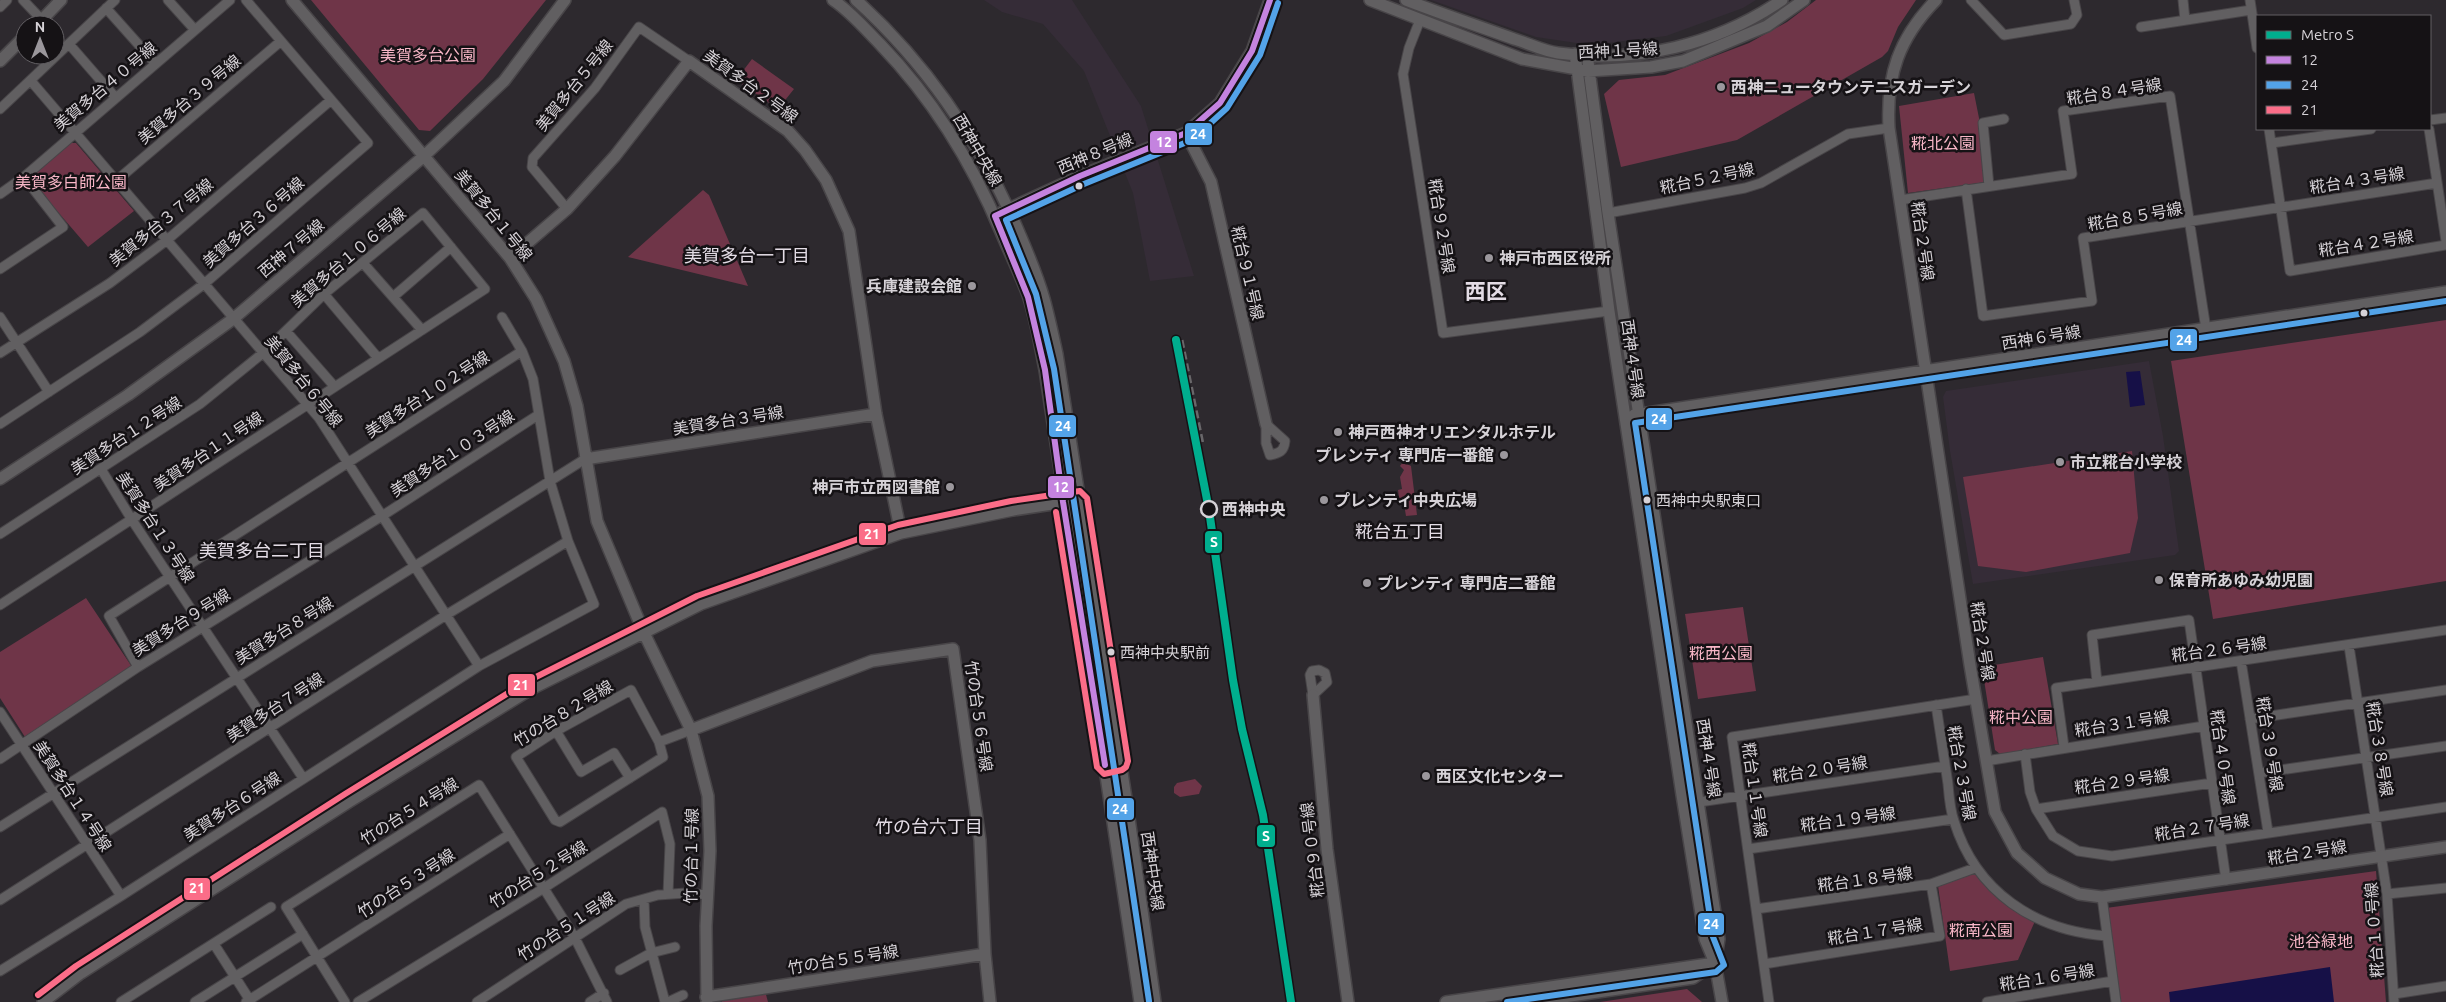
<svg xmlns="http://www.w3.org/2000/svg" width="2446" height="1002" font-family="Ubuntu,'Noto Sans JP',sans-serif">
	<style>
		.built { fill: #352c37 }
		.green { fill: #6f3548 }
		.water { fill: #161047 }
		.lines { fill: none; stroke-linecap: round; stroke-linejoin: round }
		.minor-casing { stroke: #484548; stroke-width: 11 }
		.tertiary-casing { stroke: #484548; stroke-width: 14 }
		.minor { stroke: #615f61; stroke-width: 9 }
		.tertiary { stroke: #615f61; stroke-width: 11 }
		.rail { stroke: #69676a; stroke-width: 3; stroke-dasharray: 8 4; stroke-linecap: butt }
		.bus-1-casing { stroke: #151215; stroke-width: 10 }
		.bus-2-casing { stroke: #151215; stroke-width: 10 }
		.bus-3-casing { stroke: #151215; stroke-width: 10 }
		.bus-1 { stroke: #c483df; stroke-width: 6 }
		.bus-2 { stroke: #53a3e8; stroke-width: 6 }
		.bus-3 { stroke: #fb6d88; stroke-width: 6 }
		.metro-1-casing { stroke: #151215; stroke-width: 11 }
		.metro-1 { stroke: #00ae8e; stroke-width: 8 }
		.poi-dot { fill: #9b979c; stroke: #151215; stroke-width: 2 }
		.bus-dot { fill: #d6d2d7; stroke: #151215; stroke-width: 2 }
		.stop-dot { fill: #151215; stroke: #d6d2d7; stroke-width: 2.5 }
		.labels { text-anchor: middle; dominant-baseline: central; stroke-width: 5; stroke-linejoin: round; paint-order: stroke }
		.bus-label { font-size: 15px; fill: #d6d2d7; stroke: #151215; text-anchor: start }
		.street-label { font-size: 16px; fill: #d6d2d7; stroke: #151215 }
		.park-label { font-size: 16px; fill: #f8b6c7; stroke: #151215 }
		.poi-label { font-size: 16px; font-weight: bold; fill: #d6d2d7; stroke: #151215; text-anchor: start }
		.stop-label { font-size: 16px; font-weight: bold; fill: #d6d2d7; stroke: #151215; text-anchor: start }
		.neighbourhood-label { font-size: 18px; fill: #e3dce5; stroke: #151215 }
		.district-label { font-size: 21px; font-weight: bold; fill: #e3dce5; stroke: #151215 }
		.line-badge { stroke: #151215; stroke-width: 2 }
		.badge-label { font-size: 14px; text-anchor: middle; font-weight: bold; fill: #fff }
	</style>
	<rect width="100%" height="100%" fill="#2d292e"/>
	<path class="built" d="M984 0H1072L1141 106 1194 276 1150 281 1133 193 1084 71 1043 24 1002 12Z
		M1431 0H1756L1743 8 1666 36 1590 45 1536 37Z
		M2149 361 2163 436 2179 551 2175 555 1973 584 1950 451 1943 397 1946 391Z"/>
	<path class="green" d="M311 0H546L483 79 430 131 419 130Z
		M1816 0H1916L1898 27 1888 51 1882 57 1737 140 1621 167 1604 94 1619 80 1665 75 1749 43 1787 22Z
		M752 59 794 89 778 109 736 80Z
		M1974 93 1980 123 1986 182 1908 193 1899 106Z
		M71 143H76L134 211 88 247 33 183V175Z
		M703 190 709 195 748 286 628 257Z
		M2446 320V581L2213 619 2171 361Z
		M2132 451 2138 518 2130 553 2026 572 1978 566 1963 477Z
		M1403 462 1411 466 1417 515 1406 516 1404 504H1400L1398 490 1402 489 1400 477 1404 470 1400 466Z
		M86 598 132 667 25 737 0 698V652Z
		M1743 607 1756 691 1698 699 1685 614Z
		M2043 657 2058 744 2000 754 1995 750 1982 667Z
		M1195 779 1202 786 1199 794 1180 797 1174 793V787L1177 783Z
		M2376 871 2386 1002H2120L2106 908Z
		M1974 872 2008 905 2035 921 2018 960 1950 971 1938 886Z
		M1687 989 1702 1002H1600Z
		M765 991 768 1002H722V1000Z"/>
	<path class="water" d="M2140 371 2145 405 2130 407 2126 372Z
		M2330 967 2334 1002H2170L2169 992Z"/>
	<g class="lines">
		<g class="minor-casing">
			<path id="minor" d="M23 0 42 20
				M168 0 195 30
				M1971 0 2004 35 2071 24 2077 15 2074 0
				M2183 0 2185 20
				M2250 0 2257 48
				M0 7 7 0
				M106 8 155 63
				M1420 20 1409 48 1403 74 1443 333 1609 311
				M2141 27 2251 10
				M69 44 115 97
				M31 81 319 418 479 666
				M0 109 115 0
				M2430 120 2446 118
				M2269 129 2290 271 2446 245
				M2429 129 2446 241
				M2272 143 2371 129
				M116 181 281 41
				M1989 186 1983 123 2004 119
				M1966 189 1983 316 2092 301 2083 238 2437 183
				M0 194 24 177 230 0
				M1900 200 2072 174 2063 111 2170 96 2206 329
				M567 209 532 167 533 158 595 88 639 27 689 61
				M1608 213 1745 188 1761 183 1848 134 1889 128
				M363 263 422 330
				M0 269 63 227 24 177
				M324 294 378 358
				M393 297 451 247
				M0 317 49 392
				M502 317 522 351
				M286 331 334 386
				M0 353 110 283 167 240 331 100
				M0 424 140 332 204 284 368 143 246 0
				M1266 424 1285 441C1284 451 1280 453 1270 455L1266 443Z
				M101 469 132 520 303 778
				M0 534 200 404 263 353 324 294 423 213 485 289 0 605
				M2349 646 2387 894 2394 1002
				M2241 661 2268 832
				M1319 670 1325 673 1327 682 1313 695 1310 675 1312 671Z
				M2097 682 2092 635 2189 620 2226 880
				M1936 705C1940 731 1944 758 1948 784 1949 796 1950 810 1954 821 1976 892 2035 931 2107 936
				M0 712 121 896
				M2250 719 2446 690
				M556 731 581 772 614 753 630 778
				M659 742 631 690 556 731 516 757 555 820 560 822 663 757 659 742 691 730
				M2064 747 2056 688 2446 630
				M2025 754 2030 792 2036 809 2053 836 2078 851 2112 856 2446 807
				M0 759 138 667 382 516 538 415
				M1986 761 2204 726
				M2259 773 2446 746
				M1699 802 1945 766
				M2036 809 2212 783
				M0 827 585 459
				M1748 849 1953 819
				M2387 894 2446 888
				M2102 897 2116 1002
				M644 899 645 927 665 1002
				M0 900 446 615 568 541
				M1756 909 1931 884 1975 868
				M214 944 251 1002
				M1764 964 1940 936 1931 884
				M620 970 651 953 675 947
				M0 971 121 896 479 666 594 604 568 541 550 481 533 379 522 351 109 616 138 667
				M2394 994 2446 986
				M121 1002 271 907
				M195 1002 303 934
				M246 1002 510 834
				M345 1002 286 907 479 785 575 938 607 1002
				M358 1002 544 888 662 812 670 844 668 894
				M477 1002 626 904 658 895 686 893 708 895
				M590 1002 604 993
				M668 1002 683 995
				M1769 1002 1732 737 1976 699
				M1987 1002 2113 981"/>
		</g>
		<g class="tertiary-casing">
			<path id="tertiary" d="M292 0 510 258 536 299 564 361 577 406 597 521 644 633 691 730 708 796 710 851 706 926 707 1002
				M833 0C851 12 865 29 880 44 933 99 972 162 1001 232 1010 253 1020 274 1028 295 1036 319 1040 345 1045 370L1140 1002
				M856 0C926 63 979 141 1017 228 1027 251 1037 274 1044 299 1049 317 1053 336 1057 354L1128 811 1155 1002
				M1370 0 1522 59 1588 71 1651 67 1683 61 1767 26 1804 0
				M1406 0C1442 14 1478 26 1514 39 1528 43 1543 51 1558 53 1637 64 1716 45 1782 0
				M1936 0C1899 38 1886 75 1889 128L1970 665 1995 812 2017 853 2045 878 2079 894 2102 897 2446 847
				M37 25 61 0
				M0 61 25 36
				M1186 133 1211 182 1266 424
				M1002 212 1080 176 1186 133 1220 103 1252 51 1270 0
				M510 258 567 209 615 156 689 61 788 131 805 150 826 180 849 231 876 414 901 533
				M1634 415 2446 292
				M585 459 876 414
				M0 479 128 395 233 319 424 156 504 81 565 0
				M1313 695 1327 849 1348 1002
				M691 730 872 661 953 649 980 840 985 954 990 1002
				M1715 963 1722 1002
				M706 997 985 954
				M43 1002 81 973 350 801 531 689 701 604 901 533 1013 510 1079 500
				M1446 1002 1715 963 1705 939 1682 795 1609 311 1575 54
				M1530 1002 1693 978 1715 963 1719 939 1608 213 1587 54"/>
		</g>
		<use href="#minor" class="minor"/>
		<use href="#tertiary" class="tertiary"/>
		<path class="rail" d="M1182 340 1203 444"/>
		<g class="bus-1-casing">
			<path id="bus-1" d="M995 216 1028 297 1045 370 1063 502 1105 765
				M995 216 1080 176 1186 133 1220 103 1252 51 1270 0"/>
		</g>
		<g class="bus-2-casing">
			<path id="bus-2" d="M1149 1001 1054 369 1036 294 1006 220 1084 184 1192 140 1227 108 1260 55 1278 3
				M1507 1002 1716 972 1724 965 1713 937 1635 423 2446 301"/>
		</g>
		<g class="bus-3-casing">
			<path id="bus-3" d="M1056 512 1097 767 1104 774 1122 770 1126 767 1128 761 1087 498 1080 491 1064 493
				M38 995 76 966 345 794 526 682 697 596 898 525 1011 501 1059 494"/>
		</g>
		<use href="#bus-1" class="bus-1"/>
		<use href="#bus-2" class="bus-2"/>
		<use href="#bus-3" class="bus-3"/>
		<g class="metro-1-casing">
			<path id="metro-1" d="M1176 340 1209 510 1233 680 1242 729 1263 815 1291 1002"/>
		</g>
		<use href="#metro-1" class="metro-1"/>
	</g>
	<g class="poi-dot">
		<circle cx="1721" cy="87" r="5"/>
		<circle cx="1489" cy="258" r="5"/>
		<circle cx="972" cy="286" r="5"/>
		<circle cx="1338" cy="432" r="5"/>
		<circle cx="1504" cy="455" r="5"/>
		<circle cx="2060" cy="462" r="5"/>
		<circle cx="950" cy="487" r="5"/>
		<circle cx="1324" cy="500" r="5"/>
		<circle cx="2159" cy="580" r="5"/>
		<circle cx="1367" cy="583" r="5"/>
		<circle cx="1426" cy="776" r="5"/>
	</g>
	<g class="bus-dot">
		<circle cx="1079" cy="186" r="4.5"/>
		<circle cx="2364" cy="313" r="4.5"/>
		<circle cx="1647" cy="500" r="4.5"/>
		<circle cx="1111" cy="652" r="4.5"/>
	</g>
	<circle class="stop-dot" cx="1209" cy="509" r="8"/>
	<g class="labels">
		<g class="bus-label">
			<text x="1656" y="500">西神中央駅東口</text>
			<text x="1120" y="652">西神中央駅前</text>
		</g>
		<g class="street-label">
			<text transform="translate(1618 50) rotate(-3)">西神１号線</text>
			<text transform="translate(574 85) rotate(-51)">美賀多台５号線</text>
			<text transform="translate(105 86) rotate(-40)">美賀多台４０号線</text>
			<text transform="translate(751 86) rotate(36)">美賀多台２号線</text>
			<text transform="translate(2114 91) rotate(-9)">糀台８４号線</text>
			<text transform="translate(189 99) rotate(-40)">美賀多台３９号線</text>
			<text transform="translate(978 150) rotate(60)">西神中央線</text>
			<text transform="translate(1095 153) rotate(-23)">西神８号線</text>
			<text transform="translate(1707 178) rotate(-12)">糀台５２号線</text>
			<text transform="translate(2357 180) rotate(-9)">糀台４３号線</text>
			<text transform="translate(494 215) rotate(51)">美賀多台１号線</text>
			<text transform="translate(2135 216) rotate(-10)">糀台８５号線</text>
			<text transform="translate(161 222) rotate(-39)">美賀多台３７号線</text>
			<text transform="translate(253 222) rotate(-41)">美賀多台３６号線</text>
			<text transform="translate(1442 226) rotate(81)">糀台９２号線</text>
			<text transform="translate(1923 241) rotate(82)">糀台２号線</text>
			<text transform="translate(2366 243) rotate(-9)">糀台４２号線</text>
			<text transform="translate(291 248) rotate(-40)">西神７号線</text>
			<text transform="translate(348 257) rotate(-40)">美賀多台１０６号線</text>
			<text transform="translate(1248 273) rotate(77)">糀台９１号線</text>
			<text transform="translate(2041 337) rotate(-9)">西神６号線</text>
			<text transform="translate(1633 359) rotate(82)">西神４号線</text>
			<text transform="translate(304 381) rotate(51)">美賀多台６号線</text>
			<text transform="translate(427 394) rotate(-33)">美賀多台１０２号線</text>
			<text transform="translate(728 420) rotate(-9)">美賀多台３号線</text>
			<text transform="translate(126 435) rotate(-33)">美賀多台１２号線</text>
			<text transform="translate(208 451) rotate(-34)">美賀多台１１号線</text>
			<text transform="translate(452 453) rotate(-33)">美賀多台１０３号線</text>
			<text transform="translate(156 527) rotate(57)">美賀多台１３号線</text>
			<text transform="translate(181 622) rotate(-32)">美賀多台９号線</text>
			<text transform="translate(284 630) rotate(-32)">美賀多台８号線</text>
			<text transform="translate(1983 641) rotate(81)">糀台２号線</text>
			<text transform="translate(2219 649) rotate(-8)">糀台２６号線</text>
			<text transform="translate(275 707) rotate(-33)">美賀多台７号線</text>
			<text transform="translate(563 713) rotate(-31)">竹の台８２号線</text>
			<text transform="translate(979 716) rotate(82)">竹の台５６号線</text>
			<text transform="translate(2122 723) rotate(-9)">糀台３１号線</text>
			<text transform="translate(2270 744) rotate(81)">糀台３９号線</text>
			<text transform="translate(2380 749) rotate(81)">糀台３８号線</text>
			<text transform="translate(2223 757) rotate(82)">糀台４０号線</text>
			<text transform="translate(1709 758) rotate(81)">西神４号線</text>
			<text transform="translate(1820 769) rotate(-9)">糀台２０号線</text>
			<text transform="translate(1962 773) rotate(80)">糀台２３号線</text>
			<text transform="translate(2122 781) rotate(-8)">糀台２９号線</text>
			<text transform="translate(1755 790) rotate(82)">糀台１１号線</text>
			<text transform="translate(73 796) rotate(57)">美賀多台１４号線</text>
			<text transform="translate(232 806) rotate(-33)">美賀多台６号線</text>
			<text transform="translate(409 811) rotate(-32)">竹の台５４号線</text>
			<text transform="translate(1848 819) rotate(-8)">糀台１９号線</text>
			<text transform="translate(2202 827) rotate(-9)">糀台２７号線</text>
			<text transform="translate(1312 850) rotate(-97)">糀台９０号線</text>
			<text transform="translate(2307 852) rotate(-9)">糀台２号線</text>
			<text transform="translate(691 856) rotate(-89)">竹の台１号線</text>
			<text transform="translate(1153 871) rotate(82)">西神中央線</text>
			<text transform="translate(538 874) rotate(-32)">竹の台５２号線</text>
			<text transform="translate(1865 879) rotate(-8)">糀台１８号線</text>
			<text transform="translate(406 883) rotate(-33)">竹の台５３号線</text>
			<text transform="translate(566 926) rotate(-33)">竹の台５１号線</text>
			<text transform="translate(2374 930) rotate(-94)">糀台１０号線</text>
			<text transform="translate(1875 931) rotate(-9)">糀台１７号線</text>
			<text transform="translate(843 959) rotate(-9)">竹の台５５号線</text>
			<text transform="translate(2047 977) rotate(-9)">糀台１６号線</text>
		</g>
		<g class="park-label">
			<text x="428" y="55">美賀多台公園</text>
			<text x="1943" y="143">糀北公園</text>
			<text x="71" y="182">美賀多白師公園</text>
			<text x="1721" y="653">糀西公園</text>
			<text x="2021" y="717">糀中公園</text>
			<text x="1981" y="930">糀南公園</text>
			<text x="2321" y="941">池谷緑地</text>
		</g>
		<g class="poi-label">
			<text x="1731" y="87">西神ニュータウンテニスガーデン</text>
			<text x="1499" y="258">神戸市西区役所</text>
			<text x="962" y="286" text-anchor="end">兵庫建設会館</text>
			<text x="1348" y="432">神戸西神オリエンタルホテル</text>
			<text x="1494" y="455" text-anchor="end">プレンティ 専門店一番館</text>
			<text x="2070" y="462">市立糀台小学校</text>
			<text x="940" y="487" text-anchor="end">神戸市立西図書館</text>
			<text x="1334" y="500">プレンティ中央広場</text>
			<text x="2169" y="580">保育所あゆみ幼児園</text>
			<text x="1377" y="583">プレンティ 専門店二番館</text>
			<text x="1436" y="776">西区文化センター</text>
		</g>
		<g class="stop-label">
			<text x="1222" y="509">西神中央</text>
		</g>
		<g class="neighbourhood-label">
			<text x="747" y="255">美賀多台一丁目</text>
			<text x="1400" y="531">糀台五丁目</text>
			<text x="262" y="550">美賀多台二丁目</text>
			<text x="929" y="826">竹の台六丁目</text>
		</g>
		<g class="district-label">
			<text x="1486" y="291">西区</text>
		</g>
	</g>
	<g class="line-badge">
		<rect x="1184" y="122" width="29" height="24" rx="5" fill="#53a3e8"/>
		<rect x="1149" y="130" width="29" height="24" rx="5" fill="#c483df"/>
		<rect x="2169" y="328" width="29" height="24" rx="5" fill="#53a3e8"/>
		<rect x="1645" y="407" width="28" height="24" rx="5" fill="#53a3e8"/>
		<rect x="1048" y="414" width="29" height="24" rx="5" fill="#53a3e8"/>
		<rect x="1047" y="475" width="28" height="24" rx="5" fill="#c483df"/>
		<rect x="858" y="522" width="29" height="24" rx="5" fill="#fb6d88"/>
		<rect x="1204" y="530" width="19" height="24" rx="5" fill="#00ae8e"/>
		<rect x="507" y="673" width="29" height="24" rx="5" fill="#fb6d88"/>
		<rect x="1106" y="797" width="29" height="24" rx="5" fill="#53a3e8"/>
		<rect x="1256" y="824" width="20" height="24" rx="5" fill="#00ae8e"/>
		<rect x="183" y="877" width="28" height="24" rx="5" fill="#fb6d88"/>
		<rect x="1697" y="912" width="28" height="24" rx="5" fill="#53a3e8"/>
	</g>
	<g class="badge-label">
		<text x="1198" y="139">24</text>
		<text x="1164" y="147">12</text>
		<text x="2184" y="345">24</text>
		<text x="1659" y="424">24</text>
		<text x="1063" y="431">24</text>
		<text x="1061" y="492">12</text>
		<text x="872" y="539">21</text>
		<text x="1214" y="547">S</text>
		<text x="521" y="690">21</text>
		<text x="1120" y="814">24</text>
		<text x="1266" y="841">S</text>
		<text x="197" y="893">21</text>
		<text x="1711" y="929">24</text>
	</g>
	<rect x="2256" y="15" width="175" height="115" fill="#151215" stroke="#625f63"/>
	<rect x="2266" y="31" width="25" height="8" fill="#00ae8e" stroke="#625f63"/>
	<text x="2301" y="40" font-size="15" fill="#d6d2d7">Metro S</text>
	<rect x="2266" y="56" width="25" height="8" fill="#c483df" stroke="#625f63"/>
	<text x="2301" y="65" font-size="15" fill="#d6d2d7">12</text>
	<rect x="2266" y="81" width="25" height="8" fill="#53a3e8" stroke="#625f63"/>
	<text x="2301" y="90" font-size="15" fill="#d6d2d7">24</text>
	<rect x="2266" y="106" width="25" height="8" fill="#fb6d88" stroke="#625f63"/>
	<text x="2301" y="115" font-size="15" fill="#d6d2d7">21</text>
	<g transform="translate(40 40)"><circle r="24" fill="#151215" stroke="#625f63"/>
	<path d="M0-4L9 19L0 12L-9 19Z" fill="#9b979c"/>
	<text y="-8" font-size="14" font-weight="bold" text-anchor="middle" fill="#d6d2d7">N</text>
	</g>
</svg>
